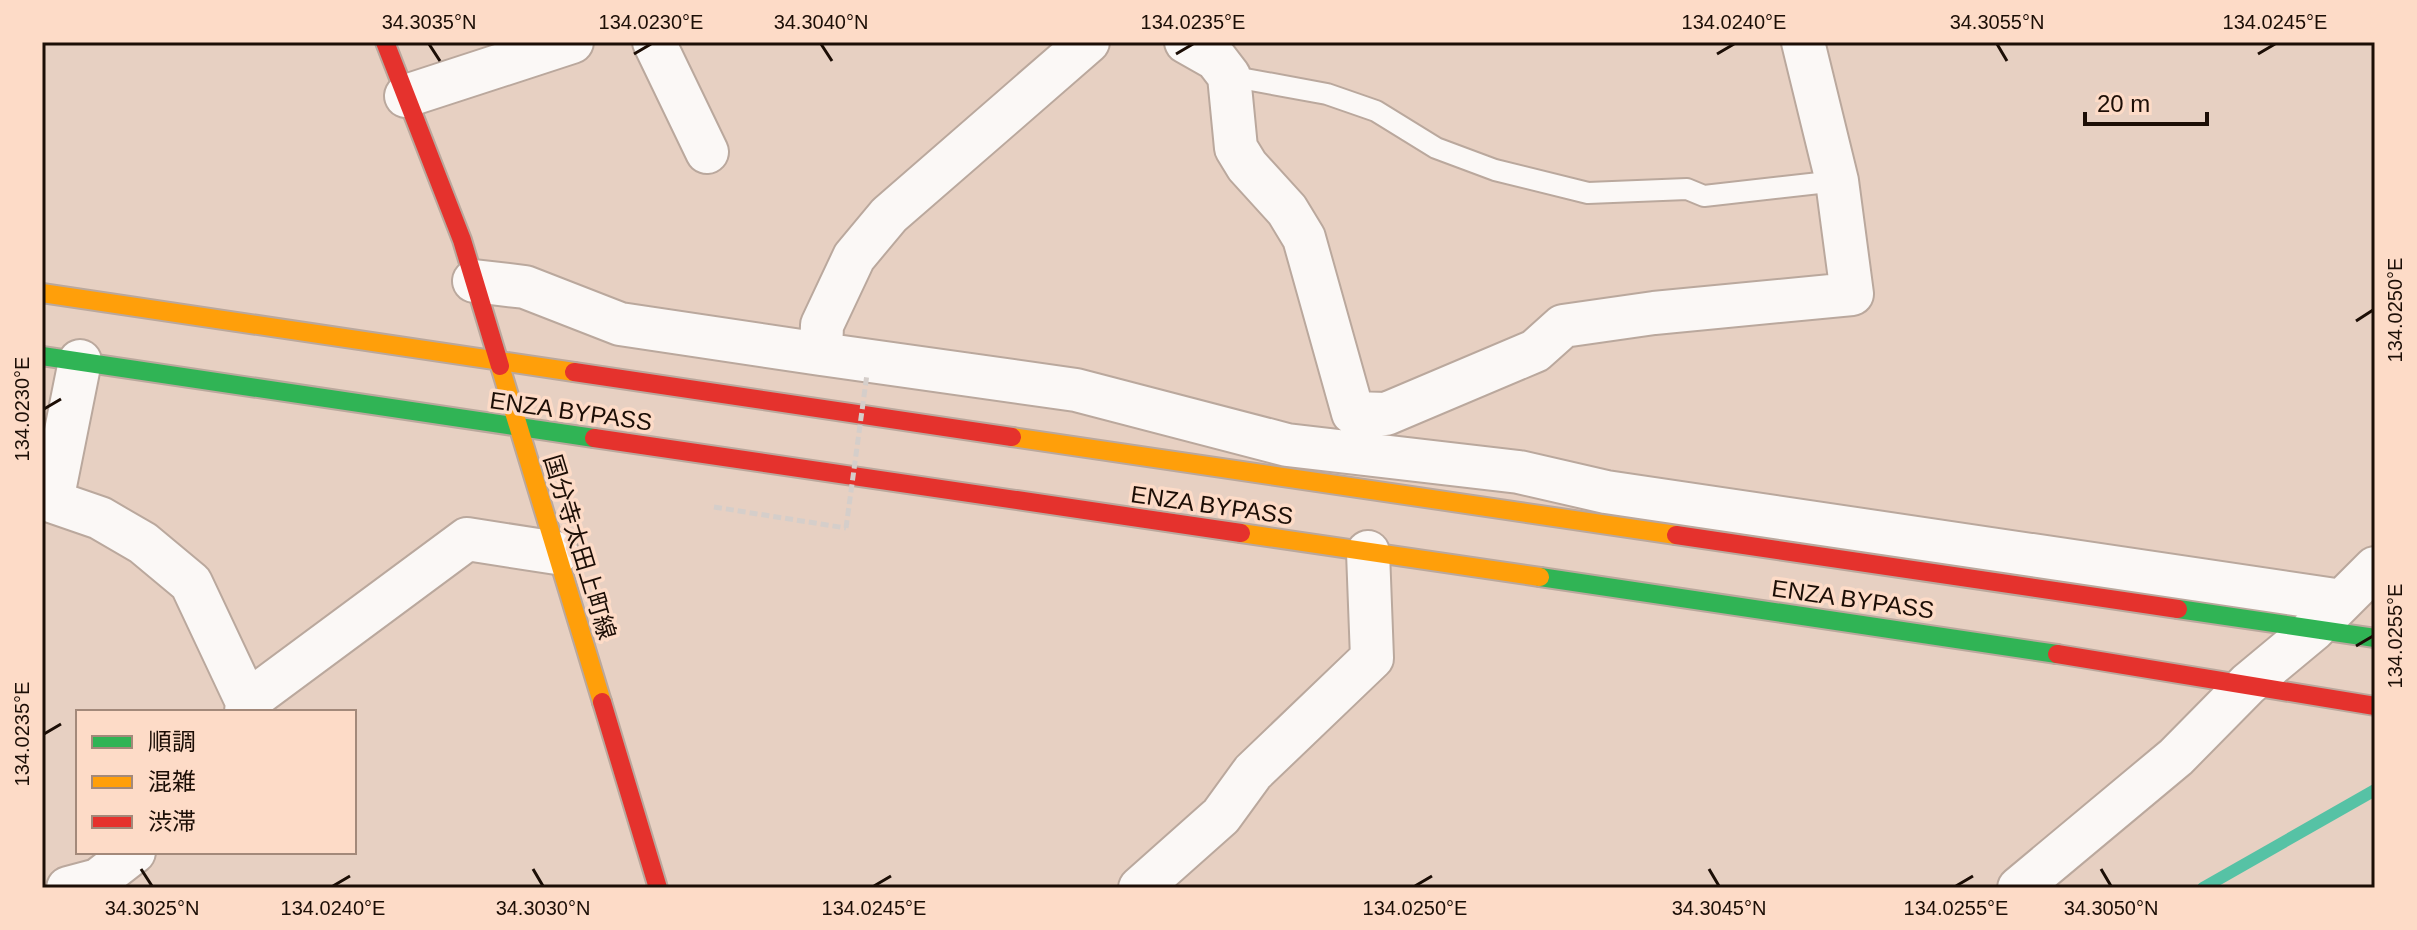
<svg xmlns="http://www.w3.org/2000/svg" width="2417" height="930" font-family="Arial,'Noto Sans JP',sans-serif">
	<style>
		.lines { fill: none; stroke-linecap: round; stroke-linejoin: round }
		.stream { stroke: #56c2a5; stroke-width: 12 }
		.lane-casing { stroke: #baa89d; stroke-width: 24 }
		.street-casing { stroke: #baa89d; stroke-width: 46 }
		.fast-casing { stroke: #baa89d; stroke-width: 22 }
		.slow-casing { stroke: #baa89d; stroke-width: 22 }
		.jam-casing { stroke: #baa89d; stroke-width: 22 }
		.path { stroke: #d5ceca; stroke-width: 5; stroke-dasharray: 8 4; stroke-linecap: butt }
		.lane { stroke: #fbf8f6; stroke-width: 20 }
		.street { stroke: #fbf8f6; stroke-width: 42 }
		.fast { stroke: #30b455; stroke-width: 18 }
		.slow { stroke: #ff9f0a; stroke-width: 18 }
		.jam { stroke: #e5322d; stroke-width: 18 }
		.path-bridge { stroke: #d5ceca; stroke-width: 5; stroke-dasharray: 8 4; stroke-linecap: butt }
		.ticks { fill: none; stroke: #1c0e06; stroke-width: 3 }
		.labels { text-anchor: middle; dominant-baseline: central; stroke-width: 7; stroke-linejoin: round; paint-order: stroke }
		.street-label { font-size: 24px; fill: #1c0e06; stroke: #fddbc7 }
		.neatline { fill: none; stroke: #1c0e06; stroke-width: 3 }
		.ticks-label { font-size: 20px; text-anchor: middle; fill: #1c0e06 }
	</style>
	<rect width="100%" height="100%" fill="#e7d0c2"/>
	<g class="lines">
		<path class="stream" d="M2203 888 2375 790"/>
		<g class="lane-casing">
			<path id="lane" d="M1229 76 1327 94 1376 111 1436 148 1495 170 1588 193 1687 189 1704 196 1837 181"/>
		</g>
		<g class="street-casing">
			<path id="street" d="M654 42 707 152
				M1186 42 1216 59 1229 76 1236 148 1247 166 1287 210 1304 238 1353 413 1386 414 1535 351 1563 326 1654 313 1852 294 1837 181 1803 42
				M406 96 572 42
				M474 281 525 287 620 324 821 354 822 325 854 257 889 215 1088 42
				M821 354 1076 390 1287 445 1519 472 1606 492 2342 601
				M42 498 100 518 143 543 191 583 247 702
				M52 501 80 361
				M246 712 247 702 467 539 557 553
				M68 888 98 880 134 852
				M1140 888 1221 816 1253 772 1372 658 1368 552
				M2019 888 2176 757 2248 684 2314 629 2375 568"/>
		</g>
		<g class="fast-casing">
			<path id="fast" d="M42 356 594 438
				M1540 577 2057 654
				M2178 609 2375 638"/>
		</g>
		<g class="slow-casing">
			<path id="slow" d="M42 293 574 372
				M500 366 602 702
				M1012 437 1676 535
				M1241 533 1540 577"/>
		</g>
		<g class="jam-casing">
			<path id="jam" d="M385 42 462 240 500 366
				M574 372 1012 437
				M594 438 1241 533
				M1676 535 2178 609
				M2057 654 2375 706
				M602 702 658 888"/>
		</g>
		<path class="path" d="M714 507 846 528"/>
		<use href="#lane" class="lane"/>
		<use href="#street" class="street"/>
		<use href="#fast" class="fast"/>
		<use href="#slow" class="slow"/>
		<use href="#jam" class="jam"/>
		<path class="path-bridge" d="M846 528 867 374"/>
	</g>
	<path class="ticks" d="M429 44 440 61M821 44 832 61M1997 44 2007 61M634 54 651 44M1176 54 1193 44M1717 54 1734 44M2258 54 2275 44M2356 321 2373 310M44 409 61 399M2356 646 2373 636M44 734 61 724M141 869 152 886M533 869 543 886M1709 869 1719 886M2101 869 2111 886M333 886 350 876M874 886 891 876M1415 886 1432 876M1956 886 1973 876"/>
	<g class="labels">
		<g class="street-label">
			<text transform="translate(571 411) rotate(8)">ENZA BYPASS</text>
			<text transform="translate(1212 505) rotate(8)">ENZA BYPASS</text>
			<text transform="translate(580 547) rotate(73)">国分寺太田上町線</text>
			<text transform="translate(1853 599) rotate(8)">ENZA BYPASS</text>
		</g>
	</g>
	<rect width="2417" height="930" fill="none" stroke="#fddbc7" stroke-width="88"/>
	<rect x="76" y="710" width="280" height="144" fill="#fddbc7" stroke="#a3897a" stroke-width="2"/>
	<rect x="92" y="736" width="40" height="12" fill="#30b455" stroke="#a3897a" stroke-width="2"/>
	<text x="148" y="750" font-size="24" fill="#1c0e06">順調</text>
	<rect x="92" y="776" width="40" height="12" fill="#ff9f0a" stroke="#a3897a" stroke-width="2"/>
	<text x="148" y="790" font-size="24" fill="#1c0e06">混雑</text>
	<rect x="92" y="816" width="40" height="12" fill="#e5322d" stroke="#a3897a" stroke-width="2"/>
	<text x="148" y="830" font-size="24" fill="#1c0e06">渋滞</text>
	<path d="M2085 112v12h122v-12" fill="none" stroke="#1c0e06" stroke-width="4"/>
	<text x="2097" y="112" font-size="24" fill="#1c0e06" stroke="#fddbc7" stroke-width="6" paint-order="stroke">20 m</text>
	<rect x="44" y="44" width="2329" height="842" class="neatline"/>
	<g class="ticks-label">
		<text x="429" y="29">34.3035°N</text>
		<text x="651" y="29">134.0230°E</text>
		<text x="821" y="29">34.3040°N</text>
		<text x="1193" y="29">134.0235°E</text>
		<text x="1734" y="29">134.0240°E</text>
		<text x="1997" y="29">34.3055°N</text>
		<text x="2275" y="29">134.0245°E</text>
		<text transform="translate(2395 310) rotate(-90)" y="7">134.0250°E</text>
		<text transform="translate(22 409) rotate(-90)" y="7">134.0230°E</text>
		<text transform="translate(2395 636) rotate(-90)" y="7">134.0255°E</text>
		<text transform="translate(22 734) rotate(-90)" y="7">134.0235°E</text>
		<text x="152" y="915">34.3025°N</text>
		<text x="333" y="915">134.0240°E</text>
		<text x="543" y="915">34.3030°N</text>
		<text x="874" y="915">134.0245°E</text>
		<text x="1415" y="915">134.0250°E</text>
		<text x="1719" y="915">34.3045°N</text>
		<text x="1956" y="915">134.0255°E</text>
		<text x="2111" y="915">34.3050°N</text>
	</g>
</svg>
